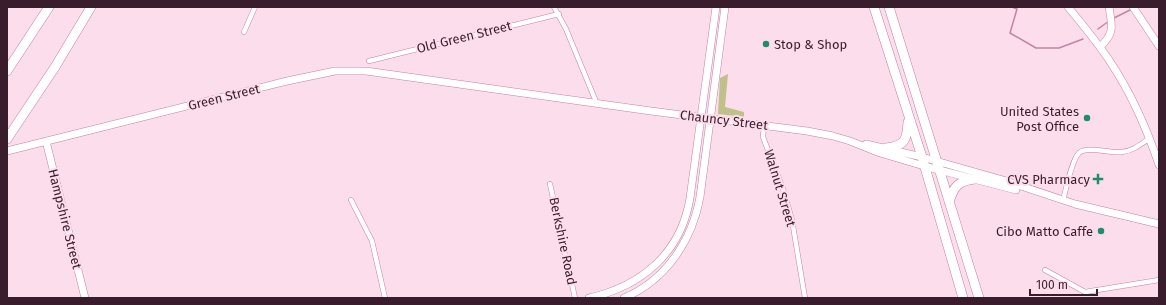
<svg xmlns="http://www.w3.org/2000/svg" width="1166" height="305" font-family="'Fira Sans',sans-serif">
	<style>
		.green { fill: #bfc08a }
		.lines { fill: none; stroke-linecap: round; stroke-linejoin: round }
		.stream { stroke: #c385a4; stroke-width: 1.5 }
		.street-casing { stroke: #c780a4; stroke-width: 5.5 }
		.secondary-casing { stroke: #c780a4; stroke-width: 8 }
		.primary-casing { stroke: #c780a4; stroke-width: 8 }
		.highway-casing { stroke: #c780a4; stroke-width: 10 }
		.street { stroke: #fff; stroke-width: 4.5 }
		.secondary { stroke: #fff; stroke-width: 7 }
		.primary { stroke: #fff; stroke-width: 7 }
		.highway { stroke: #fff; stroke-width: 9 }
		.poi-dot { fill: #1e8d6d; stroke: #fcddeb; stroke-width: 1.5 }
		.labels { text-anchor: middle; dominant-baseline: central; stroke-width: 4; stroke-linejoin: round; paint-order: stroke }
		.street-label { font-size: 13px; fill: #3a1d2c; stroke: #fcddeb }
		.poi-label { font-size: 13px; fill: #3a1d2c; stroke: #fcddeb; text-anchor: end }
	</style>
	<rect width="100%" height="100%" fill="#fcddeb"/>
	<path class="green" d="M728 74 725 107 744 112V117L718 114 720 78Z"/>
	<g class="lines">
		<path class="stream" d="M1012 7 1017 9 1010 33 1036 48H1059L1083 39
			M1114 18 1132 9
			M1098 29 1109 21"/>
		<g class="street-casing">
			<path id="street" d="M554 7 566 29 597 104
				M244 32 255 7
				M369 61 559 14
				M764 125 763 137 783 189 792 220 805 298
				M550 184 575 298
				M351 200 372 241 385 298
				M1063 200C1066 190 1072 159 1079 153 1087 145 1111 154 1122 152 1133 151 1141 144 1150 138
				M1045 270 1085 292 1159 280"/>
		</g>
		<g class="secondary-casing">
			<path id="secondary" d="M1068 7C1083 25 1098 43 1111 63 1132 95 1147 129 1159 165
				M1133 7 1159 46
				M1100 47C1115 33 1112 26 1109 7
				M46 141 85 298
				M866 144 922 157
				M7 151 287 81 335 71H366L651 111 807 131 833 136 850 141 880 153 924 166
				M589 298C642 286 681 253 690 198L716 7
				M624 298C666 280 692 241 700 197L725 7"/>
		</g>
		<g class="primary-casing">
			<path id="primary" d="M922 157 1003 180 1075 204 1159 224
				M924 166 1016 190"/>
		</g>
		<g class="highway-casing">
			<path id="highway" d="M874 7 922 157 963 298
				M889 7 979 298
				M7 71 49 7
				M7 139 55 67 91 7
				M886 148C905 146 907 140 908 122
				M949 202C954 186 958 181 975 179"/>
		</g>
		<use href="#street" class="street"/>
		<use href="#secondary" class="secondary"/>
		<use href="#primary" class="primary"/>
		<use href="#highway" class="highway"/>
	</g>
	<g class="poi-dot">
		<circle cx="766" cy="44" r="4"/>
		<circle cx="1087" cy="118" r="4"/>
		<path d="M1096 173h4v4h4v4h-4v4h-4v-4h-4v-4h4z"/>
		<circle cx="1101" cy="231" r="4"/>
	</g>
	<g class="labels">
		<g class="street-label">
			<text transform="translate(464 37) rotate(-14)">Old Green Street</text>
			<text transform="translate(224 97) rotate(-14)">Green Street</text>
			<text transform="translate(724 120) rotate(7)">Chauncy Street</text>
			<text transform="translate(780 188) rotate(73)">Walnut Street</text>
			<text transform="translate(65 219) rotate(76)">Hampshire Street</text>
			<text transform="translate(563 241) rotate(78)">Berkshire Road</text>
		</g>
		<g class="poi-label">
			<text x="774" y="44" text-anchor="start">Stop &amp; Shop</text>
			<text x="1079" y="111">United States<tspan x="1079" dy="15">Post Office</tspan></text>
			<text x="1090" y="179">CVS Pharmacy</text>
			<text x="1093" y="231">Cibo Matto Caffe</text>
		</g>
	</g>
	<rect width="1166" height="305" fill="none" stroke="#3a1d2c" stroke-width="16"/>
	<path d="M1030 289v6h67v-6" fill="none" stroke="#3a1d2c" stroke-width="2"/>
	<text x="1036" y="289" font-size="12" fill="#3a1d2c" stroke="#fcddeb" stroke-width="3" paint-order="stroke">100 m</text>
</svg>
